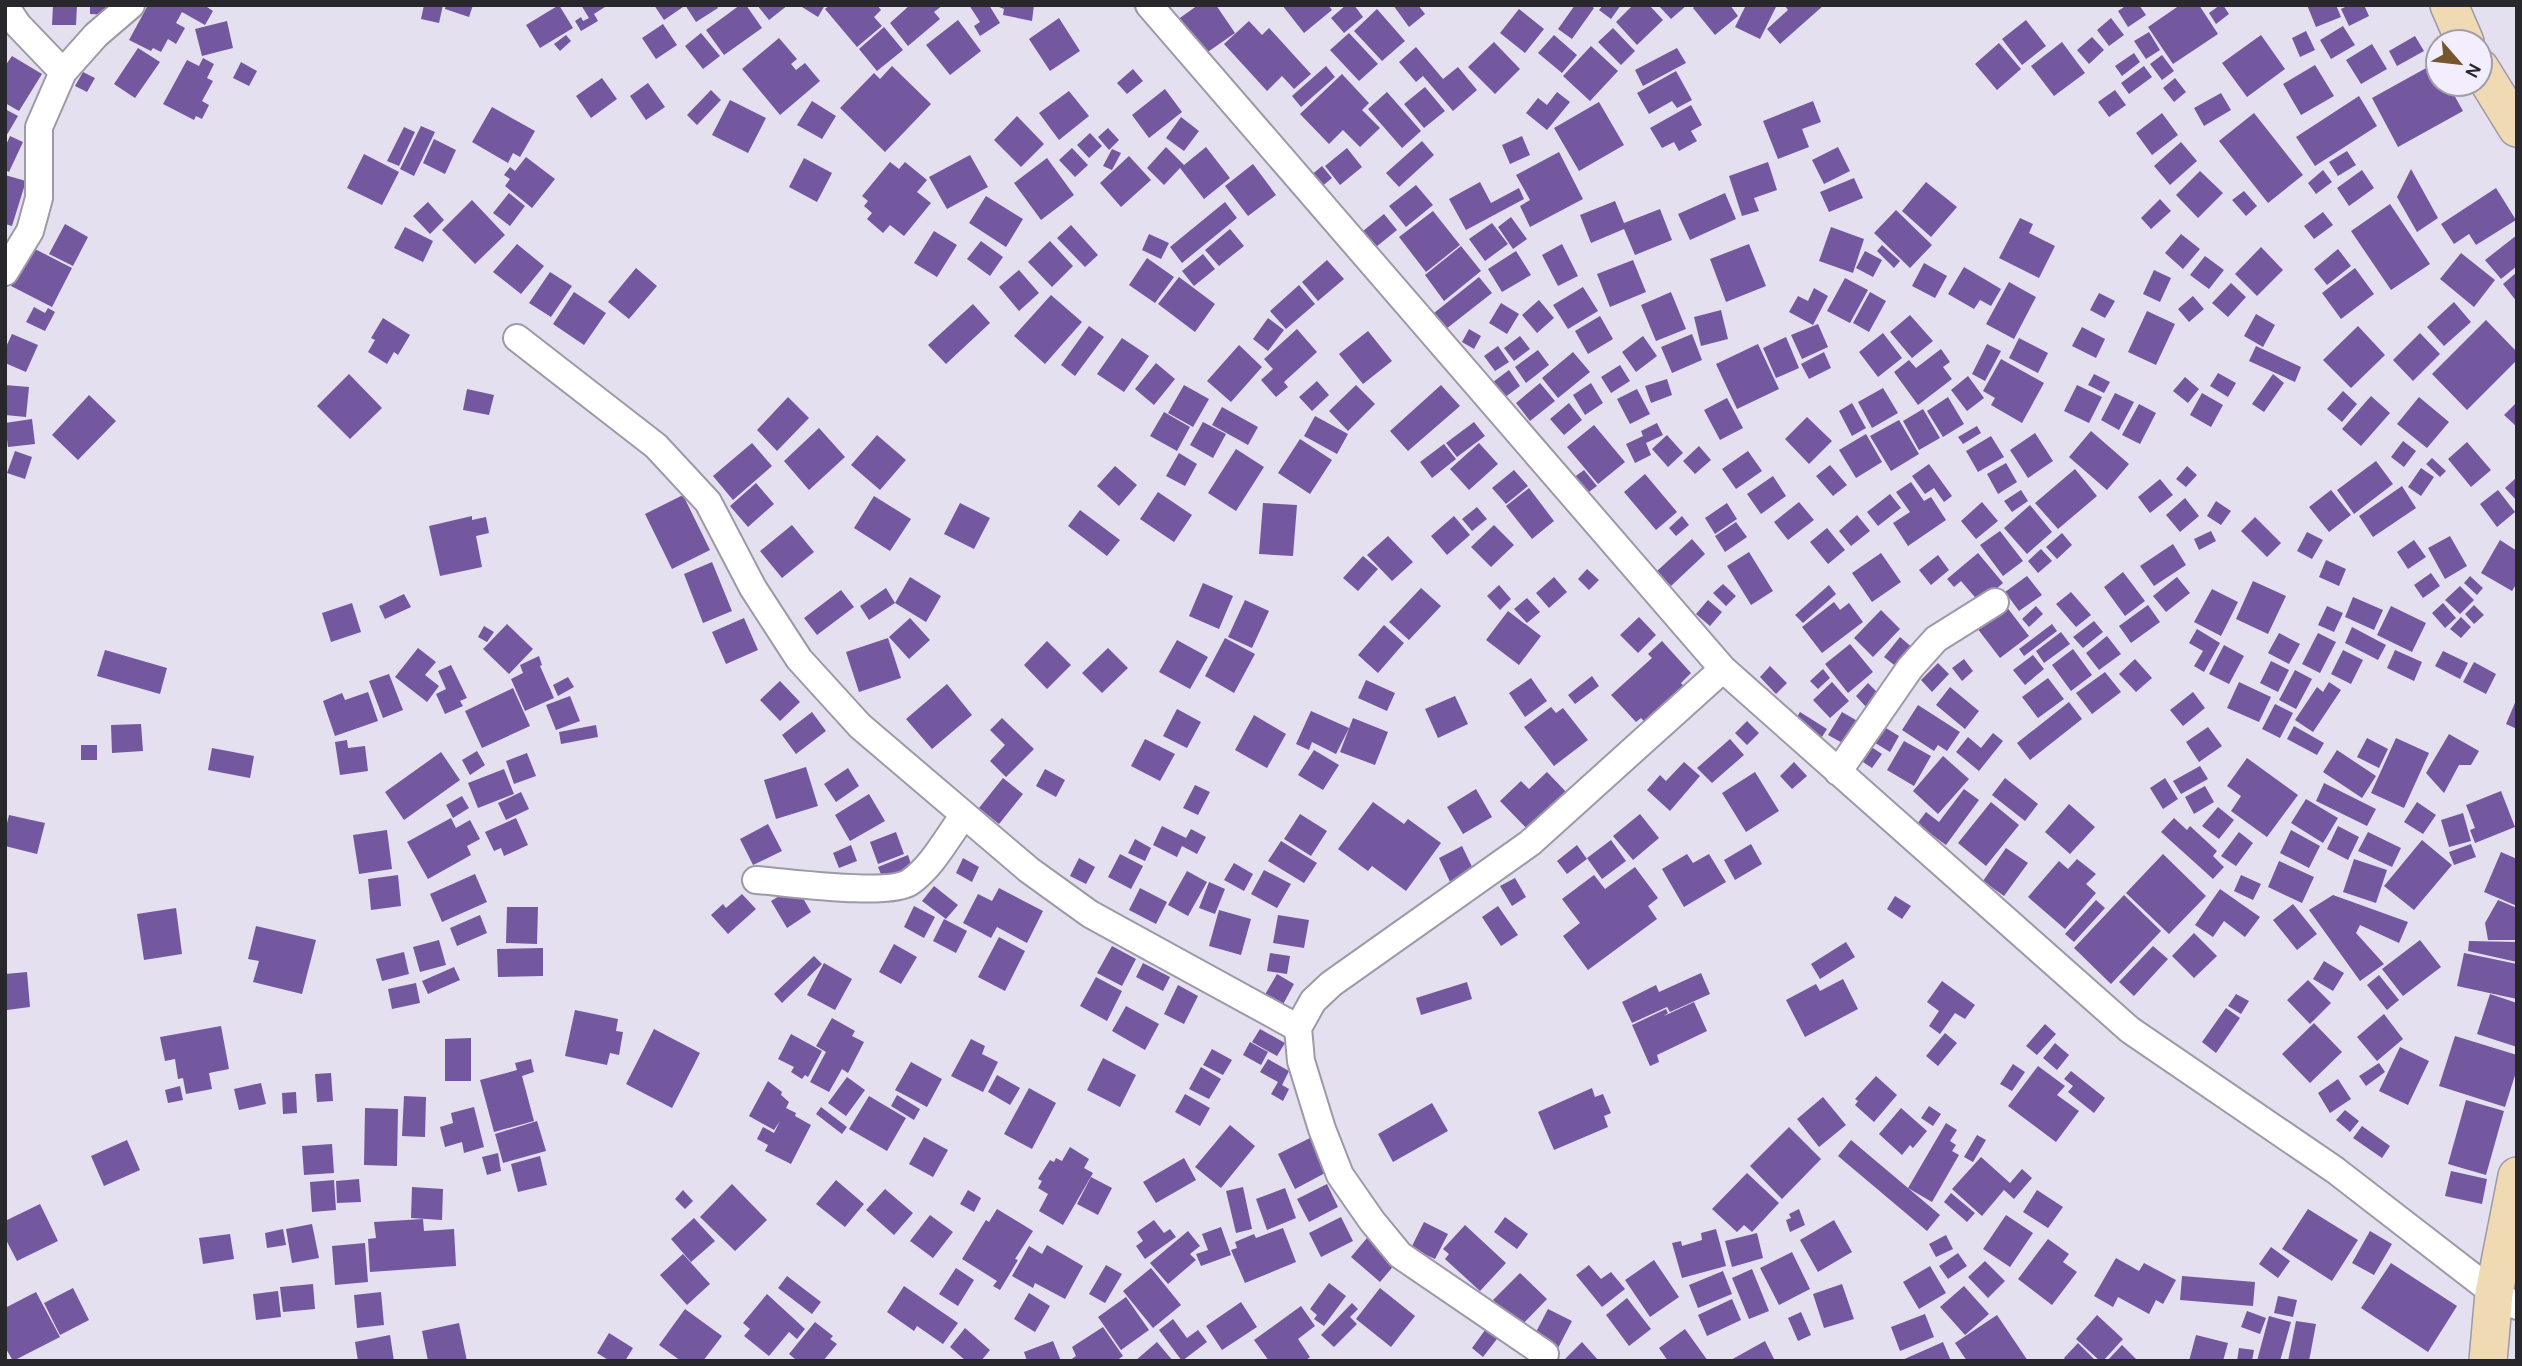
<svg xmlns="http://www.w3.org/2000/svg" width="2522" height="1366" font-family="Karla,sans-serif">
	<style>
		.building { fill: #73589f }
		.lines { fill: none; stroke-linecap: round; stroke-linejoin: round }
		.street-casing { stroke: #9d99a7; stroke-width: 30 }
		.secondary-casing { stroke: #9d99a7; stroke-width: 40 }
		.street { stroke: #fff; stroke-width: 26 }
		.secondary { stroke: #efdab4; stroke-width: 37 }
	</style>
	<rect width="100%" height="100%" fill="#e5e0ef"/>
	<path class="building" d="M53 5H77L76 25H52Z
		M90 5H114L113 15 90 14Z
		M148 5H204L213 11 205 25 182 12 176 23 185 28 176 44 168 39 161 52 153 48 151 51 129 40Z
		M424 5H443L439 23 421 19Z
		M446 5H473L469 17 445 9Z
		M559 5 573 28 540 48 526 25Z
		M581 5H608L594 14 598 21 581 31 575 21 581 17 583 21 589 18Z
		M654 5H682L683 7 664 20Z
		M685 5H716L718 8 696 22Z
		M740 5H746L762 28 724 55 706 30Z
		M757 5H788L769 20Z
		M803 5H825L818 17 802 7Z
		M830 5H877L881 10 874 17 882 26 857 47 825 9Z
		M910 5H943L934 12 940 19 908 46 890 23Z
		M969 5H989L1000 23 980 36 974 26 980 22Z
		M994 5H1034L1032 21 1003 15 1004 9Z
		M1198 5H1216L1235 33 1202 56 1177 20Z
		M1282 5H1328L1332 10 1304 33Z
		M1346 5H1354L1363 17 1344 33 1331 18Z
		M1393 5H1418L1425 14 1409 27Z
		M1575 5H1590L1594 8 1572 39 1558 29Z
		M1603 5H1621L1611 19 1599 10Z
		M1633 5H1649L1663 20 1637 45 1616 22Z
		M1658 5H1687L1671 19Z
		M1696 5H1730L1738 16 1715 35 1693 8Z
		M1746 5H1777L1760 39 1735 27Z
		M1784 5H1824L1780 44 1767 29 1788 10Z
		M2127 5H2139L2146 15 2128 27 2118 11Z
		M2180 5H2199L2218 34 2173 64 2148 27Z
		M2220 5H2223L2229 14 2216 24 2209 13Z
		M2307 5H2336L2341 17 2316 27Z
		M2349 5H2364L2369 16 2349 26 2341 9Z
		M1377 9 1405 41 1382 61 1354 31Z
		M1519 9 1544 29 1525 53 1500 33Z
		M1059 18 1080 51 1050 71 1029 39Z
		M2111 18 2124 35 2109 46 2097 30Z
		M958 20 981 51 950 75 926 45Z
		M2026 20 2046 46 2022 65 2002 39Z
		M227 21 233 48 202 56 195 29Z
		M1249 21 1262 35 1269 28 1311 74 1294 89 1282 76 1267 91 1224 44Z
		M663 24 677 45 656 59 642 38Z
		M2343 26 2355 45 2331 59 2320 40Z
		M884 27 903 50 877 71 859 49Z
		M1613 28 1635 51 1621 65 1598 42Z
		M2306 31 2315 50 2300 57 2292 38Z
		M2149 32 2160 50 2146 59 2134 41Z
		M701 33 720 56 703 69 685 46Z
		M1349 33 1378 64 1359 81 1330 50Z
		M566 35 571 41 560 51 554 44Z
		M1554 35 1577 55 1562 73 1538 53Z
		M2261 35 2285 69 2247 97 2222 63Z
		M2415 36 2424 51 2397 66 2389 51Z
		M2092 37 2104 50 2089 64 2077 50Z
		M779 38 797 59 791 64 796 70 805 63 820 81 780 115 742 69Z
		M1494 42 1520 69 1495 94 1468 67Z
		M2062 42 2085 73 2054 96 2031 66Z
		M1999 43 2021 69 1997 90 1975 64Z
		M2372 44 2387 69 2361 84 2346 60Z
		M1591 46 1618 71 1590 101 1563 76Z
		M1416 47 1443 79 1458 67 1477 90 1453 111 1423 76 1416 82 1399 62Z
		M138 48 160 62 135 98 114 84Z
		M1677 48 1686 63 1643 86 1635 70Z
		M2134 53 2140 62 2122 76 2115 66Z
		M2162 55 2174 71 2162 80 2150 64Z
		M12 56 42 74 19 111 5 103V66Z
		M203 58 214 64 207 78 213 81 202 101 209 105 202 119 196 116 194 120 163 104 187 60 199 66Z
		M241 62 257 71 249 86 233 78Z
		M2437 62 2438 84H2448L2463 111 2398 147 2372 98Z
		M2315 65 2334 96 2301 115 2283 84Z
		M892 66 931 104 885 152 840 108 874 73 880 79Z
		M1326 66 1335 77 1301 107 1292 96Z
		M2144 66 2152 77 2129 94 2121 83Z
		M1133 69 1143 81 1127 94 1117 83Z
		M1676 71 1692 100 1677 108 1672 101 1649 114 1637 93Z
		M83 72 95 78 87 92 75 86Z
		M1342 74 1369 103 1362 110 1380 128 1360 147 1343 130 1329 144 1300 114Z
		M602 78 617 99 591 118 576 96Z
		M2175 78 2186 92 2174 102 2163 88Z
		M648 83 665 107 646 120 630 96Z
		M1425 87 1445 111 1424 128 1404 104Z
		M1165 89 1182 112 1149 138 1132 115Z
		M711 90 721 100 697 125 687 115Z
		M2115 90 2126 105 2109 117 2098 102Z
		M1069 91 1089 116 1059 140 1039 113Z
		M1387 92 1421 131 1402 148 1368 109Z
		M1557 92 1570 102 1547 130 1526 113 1538 98 1547 105Z
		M2221 93 2231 110 2204 126 2194 108Z
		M2359 96 2377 126 2315 166 2296 137Z
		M730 100 766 118 748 153 712 135Z
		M812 101 836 116 822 139 797 125Z
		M1813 101 1821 122 1802 129 1809 147 1778 159 1763 121Z
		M1599 102 1624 145 1579 171 1554 128Z
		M1691 105 1702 125 1691 131 1697 141 1679 151 1674 142 1662 148 1650 128Z
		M492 107 535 131 520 157 513 153 508 163 472 142Z
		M5 109 18 116 5 138Z
		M2162 113 2178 135 2152 155 2136 133Z
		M2254 113 2303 175 2268 203 2219 141Z
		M1017 116 1044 144 1021 167 994 140Z
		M1181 117 1199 131 1184 151 1166 138Z
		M421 126 435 132 414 176 400 169Z
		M404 127 415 132 399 166 387 161Z
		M1108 128 1119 140 1109 150 1098 137Z
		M1090 133 1102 146 1089 158 1077 145Z
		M10 136 23 142 9 172 5 170V147Z
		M1522 136 1530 155 1510 164 1502 145Z
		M434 139 456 150 445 174 423 163Z
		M1422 141 1434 155 1399 187 1386 173Z
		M2181 142 2197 161 2170 185 2154 166Z
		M1166 147 1184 165 1206 147 1230 178 1204 199 1180 168 1164 185 1147 168Z
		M1838 147 1850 171 1824 184 1812 160Z
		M1072 148 1088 165 1075 177 1059 160Z
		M1347 148 1362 167 1340 185 1325 166Z
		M1112 149 1121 153 1112 170 1103 166Z
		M2347 151 2356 165 2338 176 2329 162Z
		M1559 152 1583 199 1530 227 1520 206 1530 200 1516 175Z
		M364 154 399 172 382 205 347 188Z
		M970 155 988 187 947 209 929 177Z
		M1129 156 1151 180 1121 207 1100 183Z
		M526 157 555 179 532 208 505 186 510 179 504 175 510 167 515 171Z
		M804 158 832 173 817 202 789 187Z
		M1047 158 1074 195 1041 220 1014 183Z
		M890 162 899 169 905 162 927 180 917 192 931 203 904 236 890 225 883 233 867 219 872 213 864 206 868 201 862 196Z
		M1768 162 1777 190 1754 198 1759 211 1742 216 1729 176Z
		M1253 164 1276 195 1248 216 1225 186Z
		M1322 166 1332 178 1319 189 1309 177Z
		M2411 169 2438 218 2417 232 2397 197Z
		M2323 170 2332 182 2316 194 2308 183Z
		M2362 170 2374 188 2349 206 2337 188Z
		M2200 171 2223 193 2198 218 2176 195Z
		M5 175 26 181 12 226 5 224Z
		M1854 178 1863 198 1829 212 1820 192Z
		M1480 182 1491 203 1519 188 1524 199 1466 230 1449 199Z
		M1926 182 1957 207 1931 237 1902 211Z
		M1416 185 1433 205 1406 227 1389 206Z
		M2496 188 2516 220 2476 245 2469 234 2454 244 2441 224Z
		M2244 191 2257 206 2246 216 2232 200Z
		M509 193 525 206 510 226 493 213Z
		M1725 193 1736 219 1690 240 1678 214Z
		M986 196 1023 219 1006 247 969 223Z
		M2160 199 2171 211 2151 229 2141 218Z
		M472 200 505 235 475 264 442 230Z
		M1615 201 1624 223 1660 209 1672 240 1635 255 1624 229 1591 243 1580 215Z
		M428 202 444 220 430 234 413 216Z
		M1225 202 1237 218 1182 263 1170 247Z
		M2390 204 2430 264 2391 290 2351 231Z
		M1896 210 1932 245 1910 268 1874 233Z
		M1433 211 1460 245 1426 272 1399 237Z
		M2323 212 2333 225 2314 239 2304 226Z
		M1384 214 1397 230 1376 247 1363 231Z
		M1511 217 1527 239 1513 249 1498 227Z
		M2020 218 2033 224 2029 233 2055 246 2039 278 1999 258Z
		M1492 223 1508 244 1485 261 1469 239Z
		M65 224 88 237 73 266 49 254Z
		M1071 225 1098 255 1085 267 1057 238Z
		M405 227 433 241 423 262 394 248Z
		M1831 227 1864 239 1853 273 1819 261Z
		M1230 229 1244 246 1219 266 1205 250Z
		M934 231 957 245 937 277 914 263Z
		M1149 234 1169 243 1161 259 1142 250Z
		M2181 234 2200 249 2183 269 2165 253Z
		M2517 235V266L2501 279 2485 260Z
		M981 241 1003 257 990 276 967 259Z
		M1050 241 1073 266 1052 287 1028 262Z
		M517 244 544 266 521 294 493 272Z
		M1562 244 1578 276 1558 286 1542 255Z
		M1749 244 1766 286 1726 302 1710 259Z
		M1882 245 1900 261 1894 268 1877 251Z
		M1461 246 1481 271 1444 301 1425 275Z
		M31 247 72 268 52 307 11 286Z
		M2261 247 2283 270 2257 296 2235 274Z
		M2338 249 2351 266 2327 285 2314 269Z
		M1516 251 1531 275 1502 292 1488 269Z
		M1865 251 1882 260 1873 277 1856 268Z
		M2461 253 2495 280 2474 307 2440 279Z
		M1203 254 1215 269 1194 286 1182 271Z
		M2205 256 2224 270 2209 289 2190 275Z
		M1147 258 1174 277 1155 303 1129 285Z
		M1327 260 1344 279 1318 301 1302 282Z
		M1633 260 1646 292 1610 307 1597 274Z
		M1924 263 1947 276 1935 298 1912 286Z
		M1964 267 2001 289 1991 306 1980 300 1974 309 1948 294Z
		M636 268 657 286 629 319 608 302Z
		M2355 268 2374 294 2341 319 2322 293Z
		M1019 270 1039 293 1019 311 999 287Z
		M2154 270 2171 278 2160 302 2143 294Z
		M550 272 572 286 551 317 529 303Z
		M2517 272V302L2503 284Z
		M1179 277 1215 304 1195 332 1158 304Z
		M1479 277 1492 293 1446 329 1434 313Z
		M1845 278 1868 290 1850 323 1827 311Z
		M2009 282 2036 297 2014 339 1986 324Z
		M2231 283 2246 297 2228 317 2212 303Z
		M1299 285 1315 304 1286 329 1270 311Z
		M1583 287 1598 311 1568 329 1553 305Z
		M1814 288 1828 296 1813 325 1789 312 1798 296 1808 301Z
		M574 292 606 313 584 345 553 324Z
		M1671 292 1686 329 1656 341 1641 305Z
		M1870 292 1886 301 1869 332 1853 323Z
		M2099 293 2115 301 2105 318 2090 310Z
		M1051 295 1082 322 1045 364 1014 336Z
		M2193 296 2204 309 2189 322 2178 309Z
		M1539 300 1554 318 1537 333 1522 315Z
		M2454 302 2471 322 2444 346 2427 327Z
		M1501 303 1519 314 1507 334 1489 323Z
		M973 304 990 323 946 364 928 345Z
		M34 307 45 313 48 308 55 312 45 331 26 322Z
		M1721 310 1728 339 1701 346 1694 317Z
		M2147 311 2175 324 2156 365 2128 352Z
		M2256 314 2275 325 2263 347 2244 336Z
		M1910 315 1933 341 1912 358 1890 332Z
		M1600 316 1613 339 1588 354 1575 331Z
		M383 318 410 335 398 355 394 352 387 364 368 352 375 340 371 338Z
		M1268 318 1284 330 1268 351 1253 339Z
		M2486 320 2517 352V360L2467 410 2432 374Z
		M1818 324 1828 347 1802 359 1791 335Z
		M1089 326 1104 337 1075 376 1061 365Z
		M2358 326 2385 355 2351 388 2323 360Z
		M2082 327 2105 339 2096 358 2072 346Z
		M1297 329 1317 352 1284 382 1288 387 1276 397 1261 380 1273 369 1264 359Z
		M1469 329 1481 336 1474 349 1462 342Z
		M1368 331 1392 361 1363 384 1339 354Z
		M1883 333 1902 358 1878 377 1859 352Z
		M2420 333 2440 354 2413 381 2393 360Z
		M12 334 38 345 26 372 5 363V349Z
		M1692 334 1702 360 1672 373 1661 347Z
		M1520 336 1530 349 1514 361 1504 348Z
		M1643 336 1657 356 1636 372 1622 352Z
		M1786 337 1799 368 1776 378 1763 348Z
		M1122 338 1149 356 1124 392 1097 374Z
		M2019 338 2048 353 2038 373 2009 358Z
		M1758 344 1779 389 1737 409 1716 364Z
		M1987 344 2001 351 1985 381 1972 374Z
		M1239 345 1262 367 1231 402 1207 381Z
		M1498 346 1509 362 1495 371 1484 356Z
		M2256 346 2301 367 2295 382 2249 361Z
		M1941 349 1950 362 1943 367 1952 379 1918 405 1894 372 1909 360 1916 368Z
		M1538 350 1549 365 1526 383 1515 367Z
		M1573 352 1590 372 1558 398 1542 378Z
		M1824 352 1831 368 1809 379 1801 364Z
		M2001 359 2044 383 2022 423 1991 405 1995 398 1983 391Z
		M1156 363 1175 379 1154 405 1135 389Z
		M1620 365 1630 381 1611 393 1601 377Z
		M1509 370 1520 386 1504 398 1493 382Z
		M2218 373 2236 383 2228 397 2210 386Z
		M349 374 382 408 350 439 317 406Z
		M2094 374 2110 382 2104 393 2088 385Z
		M2273 374 2284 383 2264 412 2252 404Z
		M1968 376 1984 398 1967 411 1951 390Z
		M2185 377 2199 389 2188 403 2173 391Z
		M1667 379 1672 395 1651 403 1645 386Z
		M1317 381 1329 395 1312 411 1299 397Z
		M1540 383 1555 401 1530 421 1516 403Z
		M1591 383 1603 403 1585 415 1573 395Z
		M5 385 29 387 26 417 5 415Z
		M1184 385 1209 399 1193 427 1168 413Z
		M1356 385 1375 404 1348 431 1329 411Z
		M1441 385 1460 406 1408 451 1390 431Z
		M2077 385 2102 397 2089 423 2064 411Z
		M1883 388 1898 413 1872 428 1858 402Z
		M467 389 494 395 489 415 463 410Z
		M1637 389 1650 414 1630 424 1617 399Z
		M2343 391 2357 404 2342 422 2327 409Z
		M2115 393 2134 402 2119 430 2101 420Z
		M2202 393 2223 405 2211 427 2190 415Z
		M89 395 116 421 78 460 52 435Z
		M2371 396 2390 413 2361 446 2342 429Z
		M788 397 809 418 777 451 757 430Z
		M1948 397 1964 424 1943 437 1927 411Z
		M2419 397 2449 422 2427 448 2397 424Z
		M1727 398 1743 428 1720 440 1704 410Z
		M2517 402V427L2504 415Z
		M1569 403 1582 420 1564 435 1550 419Z
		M1852 403 1866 428 1852 436 1839 411Z
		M2139 404 2156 413 2140 444 2122 435Z
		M1222 407 1258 427 1248 445 1212 425Z
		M1923 409 1940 438 1919 450 1903 421Z
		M1164 412 1190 427 1177 451 1150 436Z
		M1315 416 1348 434 1337 454 1304 436Z
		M1807 417 1832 441 1809 464 1785 439Z
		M32 419 35 444 8 447 5 423Z
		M1899 420 1919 454 1891 471 1870 436Z
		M1203 422 1226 434 1213 458 1190 445Z
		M1474 422 1485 436 1457 457 1446 443Z
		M1657 423 1663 435 1646 443 1651 455 1635 463 1626 444 1643 436 1641 431Z
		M1594 425 1625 462 1598 484 1567 447Z
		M1977 426 1981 433 1963 444 1958 437Z
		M819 428 845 457 809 490 784 461Z
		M2091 431 2129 464 2107 490 2069 457Z
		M2035 433 2053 461 2028 478 2010 450Z
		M1866 434 1882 462 1856 478 1839 450Z
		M877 435 906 460 880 490 851 465Z
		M1667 435 1683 453 1668 467 1652 449Z
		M1991 436 2004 457 1978 472 1966 451Z
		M1300 439 1332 460 1310 494 1278 473Z
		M2403 441 2416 451 2404 467 2391 457Z
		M2467 442 2491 470 2471 487 2448 459Z
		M752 443 772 466 733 500 713 476Z
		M1479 443 1498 464 1469 490 1450 469Z
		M1444 444 1456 459 1432 478 1420 462Z
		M1699 446 1711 460 1695 474 1683 461Z
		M1236 449 1264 467 1236 511 1208 493Z
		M15 451 32 457 25 479 7 473Z
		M1748 451 1762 471 1736 489 1722 469Z
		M1179 453 1197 464 1185 486 1166 476Z
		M2432 458 2446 471 2440 477 2426 464Z
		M2376 461 2393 484 2354 514 2337 490Z
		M2006 463 2017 482 1998 494 1987 474Z
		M1929 464 1952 496 1944 502 1934 488 1925 494 1912 476Z
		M1830 465 1847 485 1833 496 1816 476Z
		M1115 466 1137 485 1119 506 1097 486Z
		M2187 466 2197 475 2186 487 2176 479Z
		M2421 468 2434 477 2421 496 2408 487Z
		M2075 469 2097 496 2058 529 2035 503Z
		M1514 470 1528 486 1506 504 1492 488Z
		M1584 470 1597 486 1586 494 1573 478Z
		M1645 474 1677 512 1656 530 1624 492Z
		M1773 476 1786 496 1761 514 1747 494Z
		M2517 477V501L2505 488Z
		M2160 479 2173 495 2150 513 2138 497Z
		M1911 482 1924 501 1931 497 1946 520 1908 546 1893 523 1910 512 1896 492Z
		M756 483 774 504 748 527 730 506Z
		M2402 486 2416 508 2373 537 2359 516Z
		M1529 488 1554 521 1532 539 1506 506Z
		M2021 490 2028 501 2012 512 2004 501Z
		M2331 490 2351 515 2329 532 2309 507Z
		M2498 490 2515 512 2497 527 2480 504Z
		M1158 492 1192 515 1174 542 1140 519Z
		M1890 494 1901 508 1878 526 1867 512Z
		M683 495 710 550 672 569 645 514Z
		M874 496 911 519 890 551 854 528Z
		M2185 498 2199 516 2180 532 2166 515Z
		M2216 501 2231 511 2221 525 2207 516Z
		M1799 502 1814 520 1788 540 1774 522Z
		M1982 502 1998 521 1976 539 1961 521Z
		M960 503 990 518 974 549 944 534Z
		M1263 503 1297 505 1293 556 1259 554Z
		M1727 503 1737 519 1715 534 1705 518Z
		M2030 505 2052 532 2027 554 2004 528Z
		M1477 507 1487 519 1472 531 1462 519Z
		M1080 510 1120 540 1107 556 1068 526Z
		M1857 515 1870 531 1851 546 1839 531Z
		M472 516V520L486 517 489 533 476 536 482 567 440 576 429 526Z
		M1454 516 1470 535 1447 555 1431 536Z
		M1682 516 1689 525 1676 536 1669 528Z
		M2255 517 2281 543 2267 557 2241 531Z
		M1736 522 1747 537 1725 552 1715 536Z
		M792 525 814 552 782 578 760 551Z
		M1494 525 1514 545 1491 567 1471 547Z
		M1827 528 1845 550 1828 564 1810 542Z
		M2000 531 2023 561 2003 576 1980 545Z
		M2211 531 2216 541 2199 550 2194 539Z
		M2307 532 2323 540 2312 559 2297 551Z
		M2062 533 2072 545 2057 559 2046 547Z
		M1388 536 1413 562 1392 581 1367 555Z
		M2450 536 2467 566 2445 579 2428 548Z
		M1692 539 1705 554 1671 586 1657 571Z
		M2414 540 2426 557 2408 569 2397 552Z
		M2500 540 2517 551V583L2512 591 2481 573Z
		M2173 544 2186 565 2154 586 2140 566Z
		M2041 549 2052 561 2038 573 2028 561Z
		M1749 552 1773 591 1751 605 1727 566Z
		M1881 553 1901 582 1872 602 1852 573Z
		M1978 553 2003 583 1980 603 1961 581 1954 587 1947 579Z
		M1938 555 1949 570 1931 585 1919 570Z
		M1363 556 1378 569 1358 591 1343 578Z
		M2326 560 2346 569 2339 586 2319 577Z
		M712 562 732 611 703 623 684 574Z
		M1587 569 1599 580 1589 590 1578 579Z
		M2123 572 2145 601 2125 616 2104 587Z
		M2431 573 2440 586 2423 598 2414 585Z
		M2027 576 2042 595 2019 611 2005 592Z
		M2470 576 2483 588 2477 595 2464 583Z
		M910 577 941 596 926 622 895 603Z
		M1554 577 1567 592 1549 608 1536 593Z
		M2177 577 2190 593 2166 612 2153 596Z
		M2253 581 2286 596 2268 634 2236 619Z
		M1203 583 1233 596 1219 629 1189 616Z
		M1723 584 1736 596 1726 606 1713 593Z
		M1499 585 1511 599 1500 610 1487 596Z
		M1829 585 1836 594 1803 623 1795 615Z
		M2460 586 2474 600 2460 614 2445 600Z
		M886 588 895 603 869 620 860 606Z
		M1421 588 1441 606 1409 640 1389 622Z
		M2212 589 2238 602 2221 636 2194 622Z
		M841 590 854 607 817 635 804 618Z
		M2071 592 2091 615 2076 627 2056 604Z
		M404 594 411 607 385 619 379 606Z
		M2353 597 2383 610 2374 630 2345 617Z
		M1527 598 1540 612 1527 623 1514 609Z
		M1245 600 1269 611 1252 648 1228 637Z
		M1708 600 1722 612 1710 626 1696 614Z
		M1834 602 1840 610 1849 603 1863 622 1822 653 1802 627Z
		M352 603 361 632 331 642 322 613Z
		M2443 603 2456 618 2445 628 2432 613Z
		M2148 605 2160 622 2131 643 2119 626Z
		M2474 605 2484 615 2474 624 2465 614Z
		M2006 606 2029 636 2000 658 1977 628Z
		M2036 606 2043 614 2029 627 2022 619Z
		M2327 606 2343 613 2334 632 2318 625Z
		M2391 606 2426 623 2412 652 2377 635Z
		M1881 610 1900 629 1873 657 1854 638Z
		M1508 611 1541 636 1519 665 1486 640Z
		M1639 617 1656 635 1638 653 1620 635Z
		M2461 617 2471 627 2461 638 2450 629Z
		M744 618 758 650 726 664 712 632Z
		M910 618 930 640 909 659 889 637Z
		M2094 621 2103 632 2083 648 2073 637Z
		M507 624 533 649 509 674 483 649Z
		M2052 624 2057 631 2024 656 2019 649Z
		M1384 625 1404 643 1378 673 1358 655Z
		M484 626 494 632 487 642 478 637Z
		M2352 627 2386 645 2378 660 2345 643Z
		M2197 629 2220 643 2204 672 2194 666 2203 651 2189 643Z
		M2061 632 2070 644 2044 663 2036 651Z
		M2279 633 2300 644 2289 664 2268 653Z
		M2318 633 2336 642 2320 673 2302 664Z
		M2107 636 2121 654 2099 670 2086 653Z
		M1900 637 1914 649 1898 668 1884 657Z
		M888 638 901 678 859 692 846 652Z
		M1225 638 1255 654 1234 693 1205 676Z
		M1177 640 1208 657 1190 689 1159 672Z
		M1047 641 1071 665 1047 689 1024 665Z
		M1662 641 1691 673 1681 683 1690 693 1650 728 1641 718 1636 722 1611 695 1652 658 1648 654Z
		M1850 644 1873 672 1848 693 1825 664Z
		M2224 645 2244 656 2229 684 2209 674Z
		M418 648 436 662 425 675 439 686 427 702 395 677Z
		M1108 648 1128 668 1102 693 1082 673Z
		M2073 649 2092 675 2071 691 2052 665Z
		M105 650 167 668 160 694 97 676Z
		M2343 650 2363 660 2351 684 2331 674Z
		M2395 650 2422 662 2414 681 2387 668Z
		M2443 651 2468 663 2460 679 2435 666Z
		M2033 655 2044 669 2025 685 2013 670Z
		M539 656 542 665 540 666 554 698 525 711 511 679 523 673 520 665Z
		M1964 659 1973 671 1962 681 1952 668Z
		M2135 659 2152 678 2136 692 2119 674Z
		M2271 661 2289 670 2278 692 2260 683Z
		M2474 662 2496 674 2486 694 2463 682Z
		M1938 663 1949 674 1932 692 1921 680Z
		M451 665 467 698 460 701 463 706 445 714 436 694 446 689 438 671Z
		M1770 666 1787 683 1776 694 1760 677Z
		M1823 669 1830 678 1818 689 1810 681Z
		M2295 670 2312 679 2296 709 2279 700Z
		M2105 672 2121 692 2092 714 2076 693Z
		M389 674 403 710 383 718 369 681Z
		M1592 676 1599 686 1575 704 1568 695Z
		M568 677 574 687 558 696 553 685Z
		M1531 678 1547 701 1525 717 1509 693Z
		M2048 678 2064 699 2038 718 2022 697Z
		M1366 680 1395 693 1387 711 1358 698Z
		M780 681 800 702 780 721 760 700Z
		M1832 682 1849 701 1830 718 1813 700Z
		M2239 682 2271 697 2259 722 2227 708Z
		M2329 682 2341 690 2313 732 2295 720 2317 687 2323 692Z
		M1868 683 1880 695 1867 708 1856 696Z
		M947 684 972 715 932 749 906 719Z
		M1950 687 1979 711 1965 729 1936 705Z
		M513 688 530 726 482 748 465 711Z
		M368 692 378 721 335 736 323 701 342 693 345 700Z
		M2193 692 2205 708 2183 726 2170 710Z
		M570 696 580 721 556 730 546 705Z
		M1455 696 1468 724 1438 738 1425 709Z
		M2517 698V729L2506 724Z
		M2069 702 2082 719 2030 760 2017 743Z
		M2275 704 2293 713 2280 738 2262 729Z
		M1918 705 1960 732 1947 751 1938 745 1934 751 1902 730Z
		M1551 707 1556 713 1563 708 1588 740 1554 766 1524 727Z
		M1177 709 1201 722 1187 748 1163 736Z
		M1311 711 1349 728 1336 754 1312 742 1309 750 1296 744Z
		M812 712 826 731 796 754 782 735Z
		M1800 712 1827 729 1820 740 1793 723Z
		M1842 712 1861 723 1848 746 1828 735Z
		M1254 715 1286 734 1267 768 1235 750Z
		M1002 718 1034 749 1006 777 990 761 1005 745 990 730Z
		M1353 718 1388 732 1375 765 1340 752Z
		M1747 721 1759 733 1747 745 1735 733Z
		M141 724 143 751 112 753 111 725Z
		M596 725 598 737 561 744 559 732Z
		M1881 725 1899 736 1890 752 1872 741Z
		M2294 726 2324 743 2317 755 2287 739Z
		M2208 727 2222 746 2199 762 2186 742Z
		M1993 733 2003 741 1979 771 1956 752 1968 737 1981 748Z
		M2449 734 2479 751 2471 765H2459L2444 793 2426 773Z
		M2367 738 2388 749 2379 768 2357 757Z
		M2396 738 2429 753 2404 808 2371 793Z
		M1145 739 1175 754 1160 781 1131 766Z
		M1730 739 1744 755 1712 783 1697 768Z
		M347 740 348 748 365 746 368 771 340 775 335 742Z
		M1904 741 1931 756 1914 786 1887 770Z
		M1867 744 1882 754 1872 768 1857 758Z
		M81 745H97V760H81Z
		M212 748 254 756 250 778 208 770Z
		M1314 750 1339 765 1323 790 1298 775Z
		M2337 750 2376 776 2362 798 2323 772Z
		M477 751 485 765 470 775 462 760Z
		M441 752 460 780 404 820 385 792Z
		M527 753 536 776 514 784 506 761Z
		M1943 756 1969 779 1938 814 1913 791Z
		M2247 758 2298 795 2267 837 2231 811 2241 796 2227 786Z
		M1684 762 1700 776 1670 811 1647 790 1660 775 1666 781Z
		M1794 762 1807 776 1792 789 1780 776Z
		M2200 766 2208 779 2181 794 2173 781Z
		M806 767 818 806 776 819 764 780Z
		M848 768 859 786 836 802 824 784Z
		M504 769 514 794 478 808 468 783Z
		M1045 769 1065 780 1056 797 1036 786Z
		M1547 772 1571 797 1532 834 1500 801 1521 781 1529 789Z
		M1755 772 1779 811 1746 832 1722 793Z
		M1003 778 1023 794 999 824 979 808Z
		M2005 778 2038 804 2025 821 1992 795Z
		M2165 778 2178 799 2163 809 2150 788Z
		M2324 783 2376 809 2367 826 2316 801Z
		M1195 785 1210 792 1198 815 1183 808Z
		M2205 786 2214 802 2194 814 2185 797Z
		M1476 789 1492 817 1463 834 1447 807Z
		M1964 789 1979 800 1946 845 1917 824 1926 812 1939 822Z
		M2501 791 2515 827 2475 843 2470 830 2475 828 2466 805Z
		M521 792 529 809 506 820 498 803Z
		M869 794 885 821 850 841 835 815Z
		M462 796 469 808 453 818 446 805Z
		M2306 799 2338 818 2323 843 2291 823Z
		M1373 802 1404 824 1408 819 1441 843 1406 891 1372 866 1368 871 1338 849Z
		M1991 802 2019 825 1986 866 1958 843Z
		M2417 802 2436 815 2423 834 2404 822Z
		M2069 804 2095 827 2070 854 2045 832Z
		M2218 807 2234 820 2219 839 2202 826Z
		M2463 813 2471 841 2449 847 2441 820Z
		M1300 814 1327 831 1311 856 1284 839Z
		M1640 814 1659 838 1633 860 1613 836Z
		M9 815 45 823 37 854 5 846V831Z
		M451 818 456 828 470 820 480 839 467 846 471 855 428 879 407 842Z
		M516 818 528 845 504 856 501 848 494 851 485 832Z
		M2174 818 2187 830 2190 826 2217 851 2213 856 2224 867 2213 879 2161 832Z
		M768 824 782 851 753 865 740 839Z
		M1162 826 1186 838 1191 829 1206 837 1197 854 1182 846 1177 857 1153 845Z
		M2338 826 2359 837 2348 860 2327 849Z
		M387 830 392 869 359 874 353 835Z
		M2291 830 2320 846 2309 868 2280 853Z
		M896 832 904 854 878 864 870 842Z
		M2239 832 2253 843 2236 866 2221 856Z
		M2368 832 2401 848 2392 867 2358 851Z
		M1135 839 1151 848 1145 861 1128 853Z
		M1611 840 1626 861 1602 879 1587 858Z
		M2422 840 2452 865 2414 910 2384 886Z
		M1281 841 1317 863 1304 883 1268 861Z
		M1751 844 1762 864 1735 880 1724 860Z
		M2471 844 2476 857 2454 865 2449 852Z
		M851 845 857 861 839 868 833 853Z
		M1577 845 1587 859 1567 874 1557 861Z
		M1462 846 1475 873 1451 884 1439 858Z
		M2006 848 2028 863 2004 896 1983 881Z
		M2501 852 2517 859V906L2484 892Z
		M1120 854 1143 866 1131 889 1108 877Z
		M1687 854 1693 863 1709 854 1726 882 1684 907 1662 869Z
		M2163 854 2206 896 2169 934 2126 893Z
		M908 855 914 873 885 884 878 867Z
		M963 858 979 867 972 882 956 873Z
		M1079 858 1095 867 1086 884 1070 876Z
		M2077 859 2096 874 2086 884 2096 893 2065 929 2028 897 2059 861 2068 869Z
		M2354 859 2387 870 2376 903 2343 892Z
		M2279 861 2314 877 2302 903 2268 887Z
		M1234 863 1253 874 1244 891 1224 880Z
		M1635 867 1658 898 1648 906 1657 919 1588 970 1563 936 1580 923 1562 899 1594 875 1605 889Z
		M1264 870 1291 884 1277 908 1251 894Z
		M1187 871 1207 882 1188 916 1168 905Z
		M475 874 487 902 442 922 430 894Z
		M398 875 401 906 371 910 368 879Z
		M2241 875 2261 884 2253 900 2234 891Z
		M1515 878 1526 897 1512 906 1500 886Z
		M1209 882 1225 889 1215 914 1199 908Z
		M796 886 811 912 787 928 771 901Z
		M934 886 958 905 946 919 922 901Z
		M999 888 1043 911 1027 943 997 927 991 938 963 923 978 894 992 901Z
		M1140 888 1167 902 1156 924 1129 910Z
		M2220 889 2260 917 2245 937 2224 921 2213 937 2195 925Z
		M742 894 756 909 728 934 711 915 723 904 726 908Z
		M2124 895 2161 931 2111 984 2074 948Z
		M2333 895 2408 922 2399 943 2360 925 2356 933 2384 964 2360 981 2309 910Z
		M1895 896 1911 906 1902 919 1887 909Z
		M2096 900 2105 908 2074 942 2065 934Z
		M2498 900 2517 908V940H2488L2485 923Z
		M2293 904 2317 934 2297 950 2273 920Z
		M914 906 935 917 924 938 904 927Z
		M1498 906 1518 935 1501 946 1482 917Z
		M507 907H538L537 944 506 943Z
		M176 908 182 954 144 960 137 914Z
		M1219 910 1251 919 1241 955 1209 946Z
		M480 915 487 933 457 946 450 928Z
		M1278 915 1309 920 1304 948 1273 943Z
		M944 919 967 931 956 953 933 941Z
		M256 926 316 940 302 994 253 982 259 961 248 959Z
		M2194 933 2217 956 2194 978 2172 956Z
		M999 937 1025 951 1005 991 978 977Z
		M439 940 446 965 420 972 413 947Z
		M2420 940 2441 967 2403 996 2382 969Z
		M2469 941 2517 942V962L2468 951Z
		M1846 942 1855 957 1820 979 1811 964Z
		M894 944 917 957 901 984 879 972Z
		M1112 946 1136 959 1122 986 1097 973Z
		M2153 946 2168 959 2134 996 2119 982Z
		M543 948V976L498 977 497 949Z
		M404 952 409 974 382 981 376 959Z
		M1270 953 1290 956 1287 974 1267 971Z
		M2464 953 2517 964V999L2457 986Z
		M814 956 822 964 782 1003 774 994Z
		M2324 961 2344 973 2333 991 2313 979Z
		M824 963 852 979 835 1010 807 995Z
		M1143 963 1170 977 1163 991 1136 977Z
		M454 967 460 980 428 994 422 981Z
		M27 972 30 1007 7 1010 5 974Z
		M1701 973 1710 994 1670 1012 1667 1007 1632 1023 1622 1002 1656 985 1659 992Z
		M1277 974 1294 984 1281 1008 1263 998Z
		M2379 975 2399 1000 2387 1010 2367 985Z
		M1096 977 1122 991 1107 1021 1080 1006Z
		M1843 979 1858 1009 1805 1037 1786 1000 1816 984 1820 991Z
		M2308 980 2331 1003 2310 1024 2287 1000Z
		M1942 981 1975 1005 1965 1019 1955 1013 1940 1034 1929 1026 1939 1011 1927 1002Z
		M1467 982 1472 999 1421 1015 1416 998Z
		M416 983 420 1003 392 1009 388 989Z
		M1178 985 1198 996 1184 1024 1164 1014Z
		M2236 994 2249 1001 2241 1014 2228 1006Z
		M2490 994 2517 1003V1047L2477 1034Z
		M1694 1002 1707 1031 1657 1055 1659 1062 1650 1066 1632 1025 1666 1009 1668 1013 1664 1016Z
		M1126 1006 1159 1024 1145 1050 1112 1031Z
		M2226 1008 2240 1018 2216 1053 2202 1042Z
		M575 1010 618 1019 616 1031 623 1032 619 1055 610 1053 607 1065 565 1056Z
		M2384 1014 2403 1039 2377 1061 2357 1037Z
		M832 1018 855 1031 852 1036 864 1042 848 1073 842 1069 829 1092 810 1082 826 1052 816 1046Z
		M2314 1023 2342 1052 2310 1083 2282 1054Z
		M2045 1024 2056 1034 2037 1055 2026 1046Z
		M221 1026 229 1069 209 1073 212 1089 186 1094 183 1078 178 1079 175 1059 165 1061 160 1037Z
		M654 1029 700 1053 672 1108 626 1084Z
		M1260 1029 1285 1043 1277 1056 1252 1042Z
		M1945 1033 1957 1043 1938 1066 1926 1056Z
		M791 1034 822 1051 808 1077 805 1075 802 1079 791 1072 794 1067 778 1059Z
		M2455 1036 2517 1055V1069L2505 1107 2439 1086Z
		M471 1038V1081H445V1039Z
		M971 1039 985 1046 982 1054 998 1062 983 1092 951 1076Z
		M1250 1042 1268 1052 1261 1065 1243 1055Z
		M2055 1043 2069 1055 2057 1070 2043 1058Z
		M2400 1047 2429 1061 2408 1105 2379 1091Z
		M1212 1049 1232 1060 1223 1075 1203 1065Z
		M1103 1058 1136 1075 1120 1107 1087 1090Z
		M531 1059 534 1072 522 1076 534 1121 494 1132 480 1080 517 1070 515 1063Z
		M1268 1059 1289 1071 1282 1085 1289 1089 1283 1101 1271 1094 1278 1082 1260 1072Z
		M911 1062 942 1079 927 1107 895 1090Z
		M2379 1063 2385 1072 2366 1086 2359 1076Z
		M2013 1064 2025 1072 2012 1091 2000 1084Z
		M2038 1066 2065 1086 2057 1095 2079 1111 2056 1142 2008 1106Z
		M1201 1067 1221 1079 1209 1099 1189 1089Z
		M2071 1071 2105 1098 2094 1113 2068 1092 2073 1086 2064 1079Z
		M331 1073 333 1101 317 1102 315 1074Z
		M997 1075 1020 1088 1010 1105 988 1092Z
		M1876 1076 1897 1095 1874 1122 1855 1105 1858 1101 1855 1099Z
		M847 1077 865 1090 846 1116 828 1103Z
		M2338 1079 2351 1099 2330 1113 2318 1093Z
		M768 1081 782 1092 781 1095 789 1102 786 1108 796 1113 795 1116 811 1125 791 1164 765 1151 768 1145 757 1139 763 1127 774 1133 780 1121 774 1130 749 1116Z
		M261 1083 266 1104 239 1110 234 1089Z
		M180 1086 183 1100 168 1103 165 1090Z
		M1029 1088 1056 1103 1032 1149 1004 1134Z
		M1592 1088 1595 1097 1603 1094 1611 1113 1604 1116 1608 1127 1554 1150 1538 1112Z
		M296 1092 297 1113 283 1114 282 1093Z
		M1185 1094 1210 1108 1200 1126 1175 1112Z
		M897 1095 920 1109 914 1120 891 1106Z
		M404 1096 426 1097 425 1137 402 1136Z
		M869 1096 906 1118 887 1151 849 1129Z
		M1823 1097 1846 1125 1819 1147 1797 1119Z
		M2466 1100 2504 1111 2486 1175 2448 1164Z
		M1432 1103 1448 1131 1393 1162 1378 1134Z
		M1929 1106 1941 1114 1933 1126 1921 1118Z
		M474 1107 484 1147 464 1153 462 1142 445 1147 440 1127 453 1123 451 1113Z
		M821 1107 847 1127 842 1134 816 1114Z
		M365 1108 398 1109 397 1166 364 1165Z
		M1901 1108 1927 1131 1913 1148 1910 1145 1902 1155 1879 1134Z
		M2345 1110 2359 1121 2350 1132 2336 1120Z
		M537 1121 546 1151 503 1163 495 1134Z
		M1946 1123 1957 1130 1950 1141 1956 1145 1952 1151 1959 1155 1932 1202 1908 1188Z
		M1230 1125 1255 1146 1221 1188 1195 1167Z
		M2362 1126 2390 1146 2382 1158 2353 1138Z
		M1789 1127 1821 1159 1782 1199 1750 1166Z
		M1977 1135 1986 1140 1973 1162 1964 1157Z
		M924 1137 948 1150 933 1177 909 1164Z
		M1310 1138 1327 1172 1295 1189 1278 1154Z
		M127 1140 140 1170 104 1186 91 1156Z
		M1851 1140 1940 1215 1927 1231 1838 1156Z
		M332 1144 334 1173 304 1175 302 1146Z
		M1070 1147 1089 1159 1084 1168 1093 1173 1063 1225 1039 1211 1048 1194 1038 1188 1042 1181 1038 1179 1050 1160 1054 1162 1056 1158 1062 1161Z
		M498 1153 501 1171 487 1175 482 1157Z
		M540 1156 547 1185 518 1192 511 1164Z
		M1981 1157 2010 1183 2022 1169 2032 1178 2014 1199 2004 1190 1982 1216 1952 1189Z
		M1184 1158 1196 1180 1156 1203 1143 1182Z
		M2451 1171 2487 1179 2482 1204 2445 1196Z
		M1747 1173 1779 1203 1752 1232 1744 1225 1737 1232 1712 1209Z
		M1091 1177 1112 1188 1098 1215 1077 1204Z
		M359 1179 361 1202 337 1203 336 1181Z
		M334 1180 336 1210 312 1212 310 1182Z
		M836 1180 864 1204 845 1227 816 1204Z
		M732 1184 767 1220 735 1251 700 1217Z
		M1327 1184 1338 1207 1309 1222 1297 1199Z
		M412 1187 443 1189 442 1220 411 1218Z
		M1243 1187 1252 1229 1236 1233 1226 1191Z
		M1285 1188 1296 1218 1267 1230 1256 1199Z
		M885 1189 913 1213 894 1235 866 1210Z
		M683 1190 693 1201 685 1209 675 1199Z
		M968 1190 981 1198 974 1212 960 1204Z
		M2037 1190 2063 1207 2048 1228 2023 1212Z
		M1951 1193 1975 1213 1967 1222 1944 1202Z
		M40 1204 58 1241 17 1261 5 1238V1221Z
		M997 1209 1033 1231 1015 1259 1018 1260 1000 1290 993 1286 997 1281 962 1259 986 1220 989 1222Z
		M1799 1209 1805 1225 1790 1232 1786 1220 1791 1218 1789 1214Z
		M2308 1209 2358 1240 2332 1281 2282 1249Z
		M930 1215 953 1232 933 1258 910 1241Z
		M2006 1215 2033 1233 2010 1267 1983 1249Z
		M1341 1217 1353 1241 1321 1257 1309 1233Z
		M1505 1217 1528 1234 1517 1249 1494 1232Z
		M694 1218 715 1241 691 1262 671 1239Z
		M423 1219 424 1231 454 1229 456 1266 370 1272 368 1239 376 1238 374 1222Z
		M1154 1220 1164 1233 1170 1229 1176 1237 1145 1259 1136 1246 1143 1241 1137 1232Z
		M1834 1220 1852 1252 1818 1272 1800 1240Z
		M1424 1222 1448 1234 1435 1259 1411 1248Z
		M312 1224 319 1258 292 1263 286 1229Z
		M1465 1225 1506 1263 1480 1291 1445 1259 1449 1254 1443 1249Z
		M1221 1227 1231 1255 1201 1266 1196 1254 1208 1250 1202 1234Z
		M1283 1228 1296 1262 1245 1283 1231 1250 1237 1248 1235 1242 1254 1234 1256 1238Z
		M283 1229 286 1245 267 1248 265 1233Z
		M1716 1229 1726 1266 1682 1278 1672 1243 1681 1241 1682 1246 1702 1240 1701 1233Z
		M1188 1231 1200 1246 1190 1254 1196 1260 1168 1284 1150 1263Z
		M2370 1231 2392 1244 2374 1275 2352 1263Z
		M1757 1233 1763 1258 1732 1267 1725 1241Z
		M230 1234 234 1259 203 1264 199 1238Z
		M1946 1235 1953 1249 1936 1257 1929 1244Z
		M1367 1238 1396 1263 1380 1282 1351 1257Z
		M2048 1239 2069 1254 2063 1262 2077 1272 2052 1305 2018 1279Z
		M365 1243 368 1282 335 1285 332 1246Z
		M1047 1245 1083 1266 1065 1299 1035 1283 1033 1288 1012 1276 1029 1246 1042 1254Z
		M2271 1247 2290 1261 2278 1278 2259 1264Z
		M1792 1252 1810 1289 1779 1305 1760 1268Z
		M1958 1253 1967 1266 1948 1279 1939 1266Z
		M683 1254 710 1284 687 1305 660 1275Z
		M2116 1258 2139 1271 2144 1263 2176 1280 2163 1304 2156 1300 2149 1314 2118 1297 2113 1307 2094 1296Z
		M1654 1260 1679 1297 1650 1317 1625 1280Z
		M1985 1261 2005 1281 1988 1298 1968 1277Z
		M2391 1263 2457 1306 2428 1352 2361 1308Z
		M1106 1265 1122 1274 1105 1303 1089 1294Z
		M1589 1265 1601 1279 1611 1272 1625 1289 1602 1307 1576 1275Z
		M1930 1266 1946 1293 1919 1309 1903 1282Z
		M956 1268 974 1280 958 1306 939 1294Z
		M1151 1268 1181 1305 1153 1328 1123 1291Z
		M1752 1269 1769 1311 1749 1319 1732 1278Z
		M1723 1271 1732 1294 1698 1308 1689 1285Z
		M1520 1273 1547 1299 1520 1327 1493 1300Z
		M787 1276 821 1302 812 1314 778 1288Z
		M2182 1276 2255 1282 2253 1306 2180 1300Z
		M1329 1283 1346 1296 1324 1326 1314 1319 1317 1315 1310 1309Z
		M313 1284 315 1309 283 1312 280 1287Z
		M1842 1284 1854 1319 1824 1328 1813 1294Z
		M904 1286 958 1323 943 1344 917 1326 914 1331 887 1312Z
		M1964 1286 1989 1314 1965 1335 1940 1307Z
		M73 1288 89 1320 60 1335 44 1303Z
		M1380 1288 1415 1316 1391 1347 1356 1319Z
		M278 1291 281 1317 256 1320 253 1294Z
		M36 1292 60 1337 13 1361 5 1347V1308Z
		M381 1292 384 1325 357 1328 354 1295Z
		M1029 1293 1050 1306 1035 1332 1014 1319Z
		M767 1294 805 1329 797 1339 789 1332 769 1356 744 1336 750 1329 743 1323Z
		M2278 1296 2297 1300 2293 1317 2274 1313Z
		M1126 1297 1149 1330 1121 1350 1098 1317Z
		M1627 1298 1651 1329 1629 1346 1606 1315Z
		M1732 1299 1741 1320 1707 1336 1698 1315Z
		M1241 1302 1257 1327 1222 1350 1206 1326Z
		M1352 1303 1358 1309 1350 1317 1357 1324 1334 1347 1321 1335Z
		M1301 1306 1315 1326 1298 1339 1310 1357 1305 1361H1269L1254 1340Z
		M685 1309 722 1336 703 1361H681L659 1345Z
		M1548 1309 1572 1321 1557 1350 1543 1343 1546 1337 1536 1332Z
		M2247 1311 2266 1318 2260 1334 2241 1327Z
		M1801 1312 1811 1335 1798 1341 1788 1318Z
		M1925 1314 1934 1337 1900 1351 1891 1327Z
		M1997 1315 2028 1361H1967L1955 1343Z
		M2097 1315 2123 1339 2103 1361H2100L2076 1339Z
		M2269 1316 2291 1322 2280 1361H2257Z
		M1173 1319 1187 1338 1198 1330 1207 1342 1182 1361 1159 1330Z
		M2296 1321 2316 1324 2309 1361H2288Z
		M815 1322 833 1336 830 1339 837 1344 823 1361H794L795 1359 789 1354Z
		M459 1323 467 1361H428L422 1331Z
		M1488 1326 1500 1335 1483 1357 1472 1348Z
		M1103 1327 1123 1356 1116 1361H1069L1076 1356 1072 1347Z
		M965 1328 990 1350 981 1361H966L950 1347Z
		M1685 1329 1708 1361H1668L1659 1348Z
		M609 1333 633 1348 625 1361H610L597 1353Z
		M390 1335 394 1361H358L355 1342Z
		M2196 1335 2228 1343 2223 1361H2189Z
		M1053 1341 1061 1361H1027L1024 1352Z
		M1765 1341 1775 1361H1729Z
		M1157 1342 1173 1361H1135Z
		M1582 1342 1599 1361H1563Z
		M1943 1342 1951 1361H1900Z
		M2078 1343 2096 1361H2066L2064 1358Z
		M2122 1345 2138 1361H2107Z
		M2239 1348 2254 1350 2252 1361H2237Z"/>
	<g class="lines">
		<g class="street-casing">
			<path id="street" d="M1149 5 1723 669 2130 1030 2335 1170 2494 1293 2517 1306
				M5 6 18 25 63 72
				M5 272 30 231 39 198V127L63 72 96 35 131 5
				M517 338 656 446 708 502 753 588 799 659 860 726 1029 870 1090 914 1298 1028
				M1838 772 1910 668 1936 639 1995 602
				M756 880C786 882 888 897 910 882 933 866 948 836 964 815
				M1545 1354 1400 1255 1372 1221 1340 1175 1322 1129 1301 1061 1298 1028 1313 1001 1331 984 1530 843 1723 669"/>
		</g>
		<g class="secondary-casing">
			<path id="secondary" d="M2449 5 2465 42
				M2480 68 2517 128
				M2488 1361 2494 1293 2517 1176"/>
		</g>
		<use href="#street" class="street"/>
		<use href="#secondary" class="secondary"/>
	</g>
	<rect width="2522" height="1366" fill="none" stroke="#28272c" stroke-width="14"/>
	<g transform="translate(2459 63) rotate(118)"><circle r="33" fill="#f2eefd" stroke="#a19ea9" stroke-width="2"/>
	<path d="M0-5L12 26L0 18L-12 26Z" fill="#76562c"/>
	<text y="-10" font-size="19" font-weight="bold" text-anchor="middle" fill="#28272c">N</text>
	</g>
</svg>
